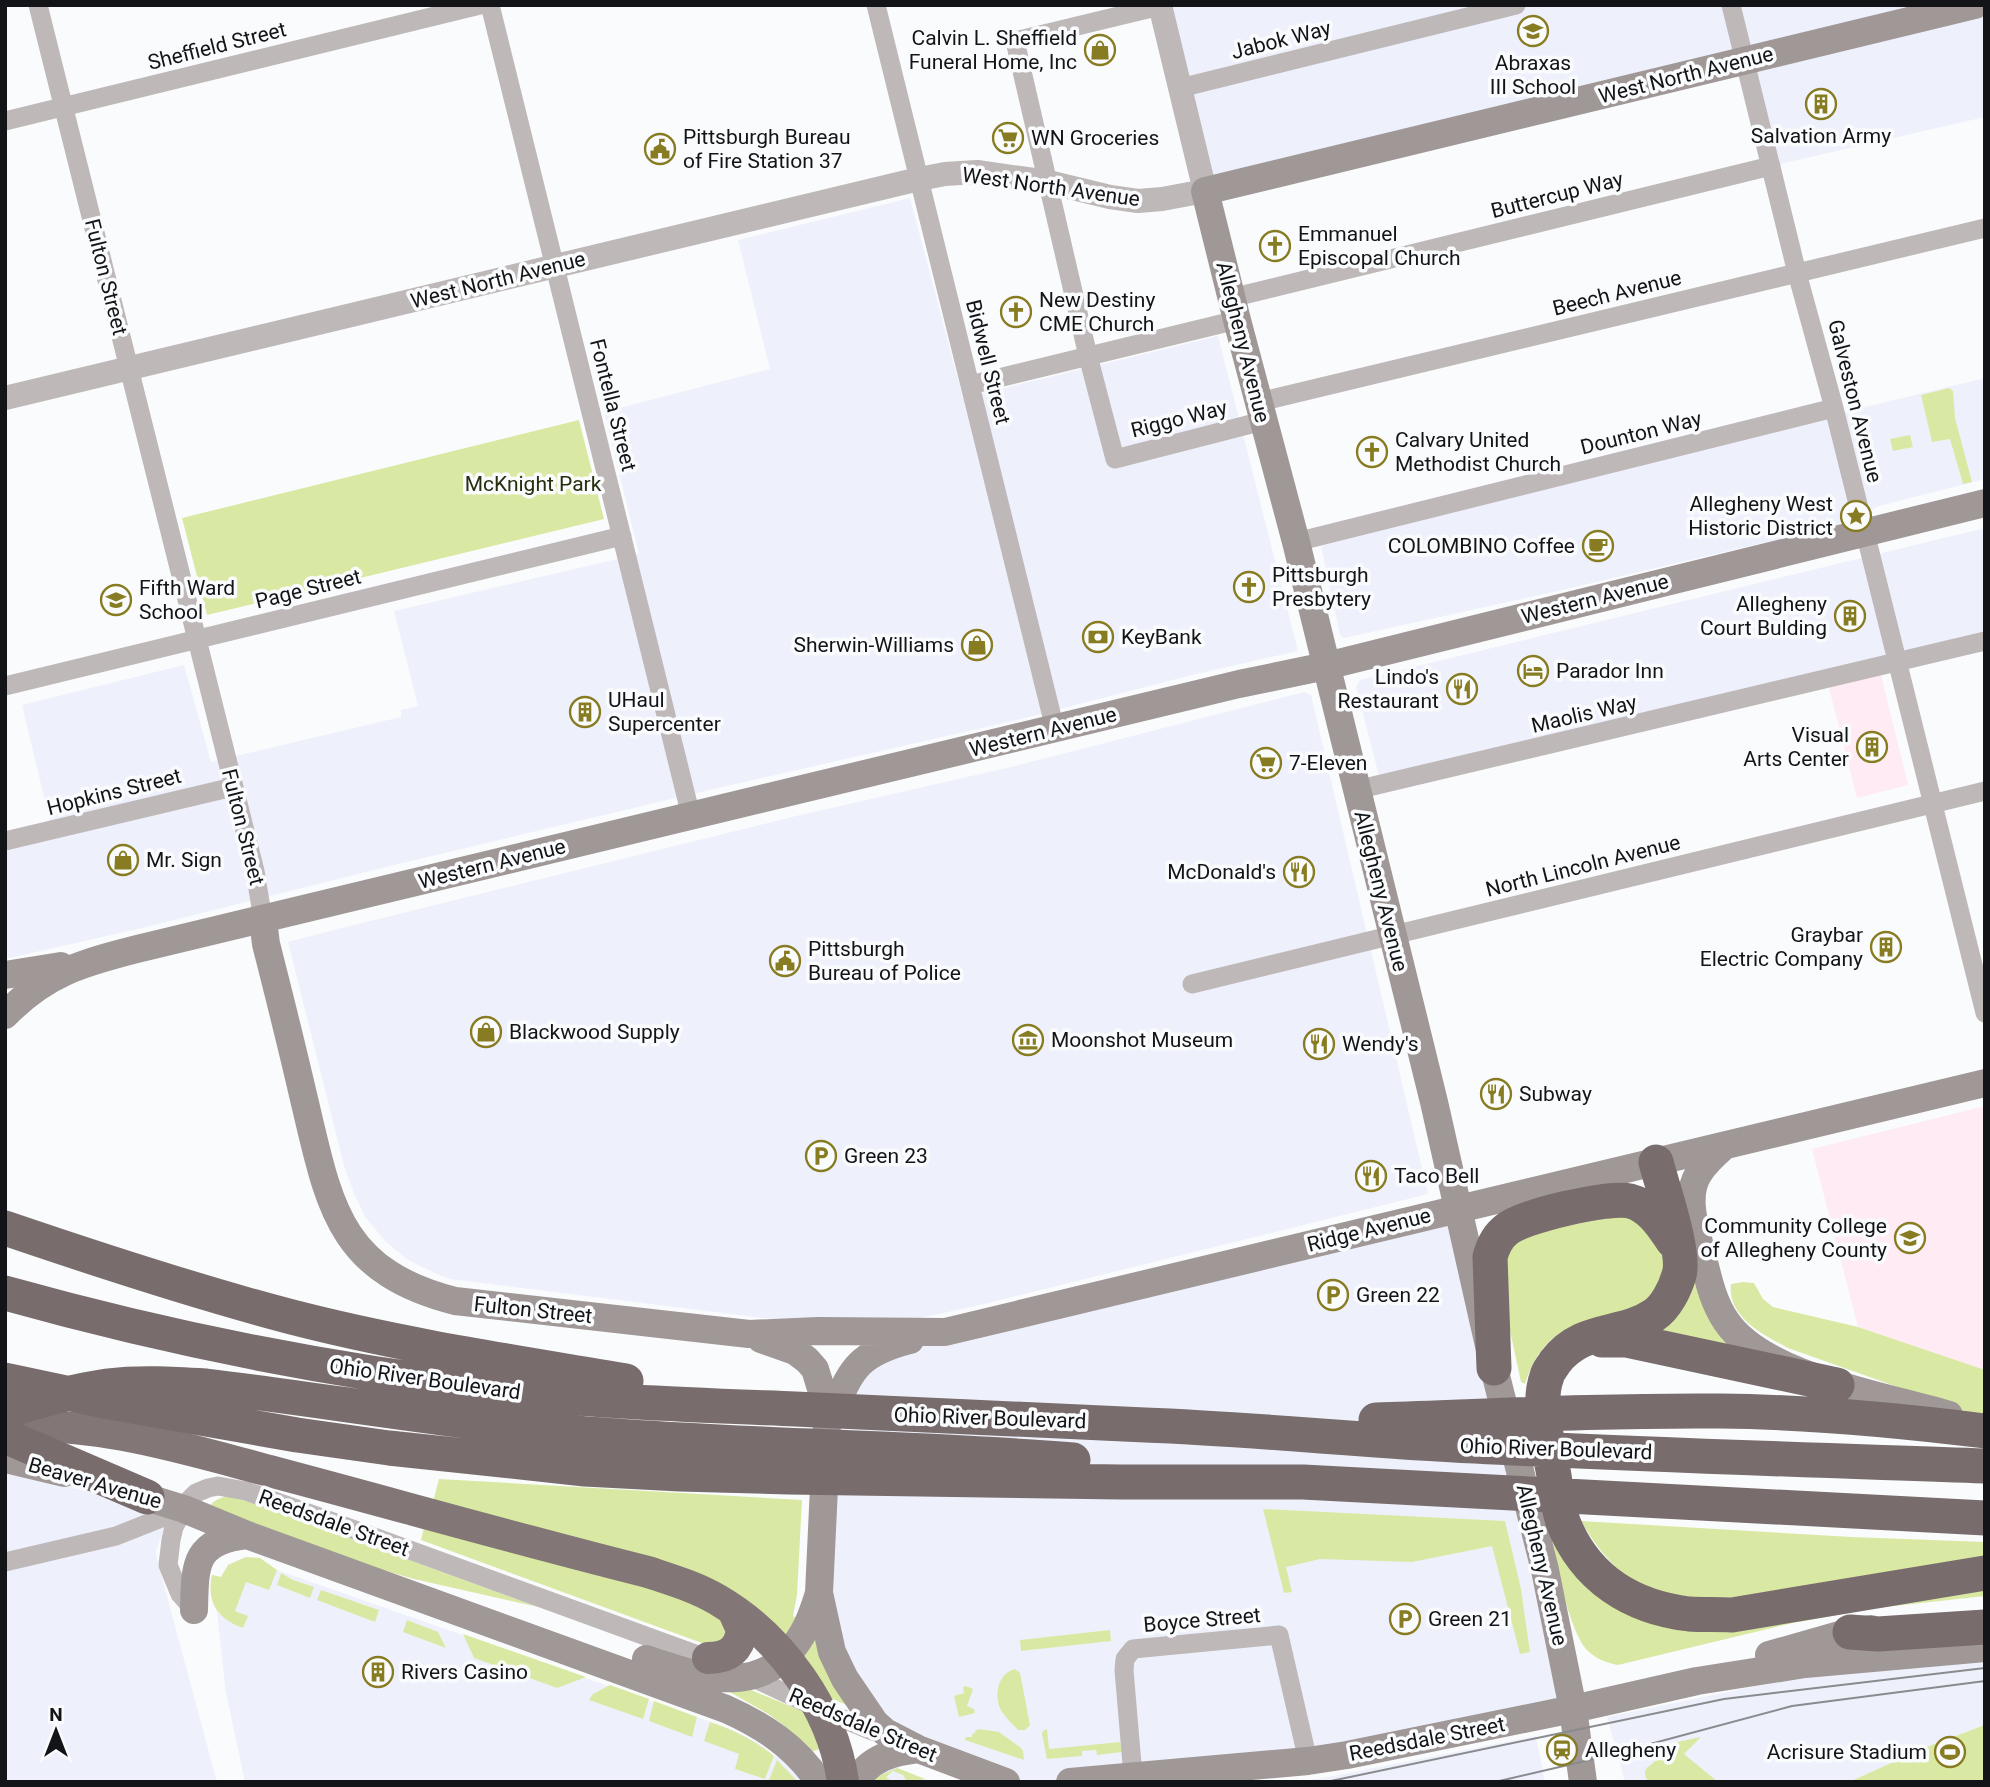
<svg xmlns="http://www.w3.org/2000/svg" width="1990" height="1787" font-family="Roboto,sans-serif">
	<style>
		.built { fill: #eef1fc }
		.education { fill: #feebf3 }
		.green { fill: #d9e9a4 }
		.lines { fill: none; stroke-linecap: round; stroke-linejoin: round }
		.minor { stroke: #beb8b8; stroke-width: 19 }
		.tertiary { stroke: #beb8b8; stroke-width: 24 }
		.secondary { stroke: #a09797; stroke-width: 28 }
		.trunk { stroke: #827676; stroke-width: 32 }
		.motorway { stroke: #786c6c; stroke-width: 35 }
		.tram { stroke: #8a8b8e; stroke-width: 2 }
		.labels { text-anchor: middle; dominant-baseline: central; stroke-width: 7; stroke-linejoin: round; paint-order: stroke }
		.poi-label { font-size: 21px; fill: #131418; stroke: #fafbfd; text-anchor: start }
		.street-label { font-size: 21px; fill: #131418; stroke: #fafbfd }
		.park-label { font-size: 21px; fill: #272d0d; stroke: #fafbfd }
	</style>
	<rect width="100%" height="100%" fill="#fafbfd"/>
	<path class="built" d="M1160 5H1985V117L1771 166 1745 61 1205 191Z
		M910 198 963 398 1218 336 1298 651 1196 674 1017 720 705 791 394 865 142 928 5 959V850L54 839 22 705 184 665 211 762 401 717V710L418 706 394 611 639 554 604 412 770 369 738 240Z
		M1985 378V479L1879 506 1847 523 1805 533 1558 591 1344 638 1340 635 1321 546 1824 417Z
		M1985 528V633L1380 780 1356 687 1360 680Z
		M1304 692 1311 695 1428 1194 976 1306 901 1322 839 1324 763 1318 450 1279 437 1274 408 1260 386 1242 366 1218 356 1198 344 1166 288 942 334 930 796 816 1011 767Z
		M1458 1210 1573 1709 1070 1782H1006L885 1732 827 1632 839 1398 867 1356Z
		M5 1459 74 1476 166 1523 156 1551 158 1563 217 1782H5Z
		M246 1557 260 1558 277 1570 728 1728 757 1742 774 1756 897 1768 933 1782H245L226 1693 217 1612 213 1604 211 1582 212 1575 221 1577 228 1565Z
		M1985 1655V1782H1625L1607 1717 1799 1677Z
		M1536 1736 1545 1782H1292L1323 1778Z"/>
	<path class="education" d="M1880 671 1908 785 1857 798 1828 684Z
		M1985 1106V1370L1858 1327 1812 1149Z"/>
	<path class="green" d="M1949 388 1953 391 1955 418 1972 482 1963 484 1950 439 1932 442 1921 395Z
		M579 420 604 519 207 615 182 518Z
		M1910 435 1913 447 1893 451 1890 439Z
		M1623 1212 1659 1234 1666 1273C1661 1282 1656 1295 1649 1301 1640 1310 1624 1312 1613 1314 1567 1323 1540 1337 1525 1384L1521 1382 1499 1279 1505 1252 1524 1234Z
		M1694 1260 1742 1351 1649 1332Z
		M1743 1282 1754 1283 1763 1299 1773 1307 1858 1327 1985 1370V1418L1788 1348C1764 1335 1727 1317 1731 1284Z
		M439 1479 802 1500 797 1595 793 1616 797 1619 786 1639 432 1506Z
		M231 1496 269 1509 538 1607 414 1579 376 1568 209 1507C215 1499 221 1497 231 1496Z
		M1263 1509 1505 1521 1521 1589 1530 1652 1520 1654 1492 1546 1412 1562 1320 1559 1286 1567 1292 1592 1284 1593Z
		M1581 1521 1852 1537 1985 1542V1559L1748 1596C1666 1603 1625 1596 1581 1521Z
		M425 1524 632 1581 717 1613 732 1637 710 1646 421 1540Z
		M1547 1524 1627 1611 1985 1584V1596L1876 1608 1793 1623 1618 1665C1607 1663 1596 1659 1588 1651 1568 1631 1555 1554 1547 1524Z
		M246 1557 260 1558 277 1570 269 1590 246 1582 235 1611 248 1616 243 1628C218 1619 206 1602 212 1575L221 1577 228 1565Z
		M281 1573 293 1580 314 1587 310 1598 277 1585Z
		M321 1590 379 1610 375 1622 317 1600Z
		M407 1620 438 1632 446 1648 403 1632Z
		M1110 1630 1111 1641 1021 1651 1020 1640Z
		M463 1634 586 1677 557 1688 474 1658Z
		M818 1635 850 1706 828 1698 803 1658Z
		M1015 1669 1020 1673 1030 1725 1025 1730H1018C1013 1725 1007 1719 1002 1712 993 1698 997 1673 1015 1669Z
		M610 1685 649 1699 643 1719 589 1700 593 1694Z
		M966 1686 973 1689 967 1706 974 1709 975 1713 959 1717 954 1696 964 1693 963 1687Z
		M751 1690 809 1714 825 1747 811 1752 787 1728 770 1715 728 1691Z
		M654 1701 697 1717 692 1737 649 1721Z
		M710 1722C734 1730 754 1740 774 1756L765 1779 735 1769 739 1754 704 1741Z
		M1985 1725V1782H1849L1929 1746Z
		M979 1729 999 1732 1021 1748 1023 1751 1024 1760 965 1740 966 1737H972V1734L975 1733V1731Z
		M1047 1729 1049 1749 1120 1742 1122 1752 1097 1755 1096 1750 1082 1751V1756L1047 1759 1042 1734 1043 1731Z
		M1701 1737 1684 1754 1718 1782H1649C1645 1778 1644 1773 1646 1769L1677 1742Z
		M777 1760 798 1782 769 1780Z
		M897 1768 925 1779 907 1782 903 1775 893 1771 886 1777 893 1782H871L874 1778Z"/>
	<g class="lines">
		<path class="minor" d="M38 5 255 871 263 920
			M490 5 691 816
			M876 5 1055 729
			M1731 5 1797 273 1834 408 1985 1013
			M1160 6 1015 41 1088 356 1115 459 1263 421
			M1180 88 1516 5
			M5 121 480 5
			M1231 298 1771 166
			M970 385 1237 320
			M1259 402 1985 228
			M1296 542 1834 408
			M5 686 622 536
			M1356 790 1985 641
			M5 841 233 787
			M1192 984 1985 791
			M5 1562 116 1536 184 1509
			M194 1610 180 1594 168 1565 171 1540 174 1527 189 1500 196 1493 208 1488 218 1486 246 1491 322 1518 717 1662
			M745 1674 819 1709 872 1731 885 1732
			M1133 1776 1124 1670 1125 1659 1133 1649 1279 1635 1308 1761"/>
		<path class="tertiary" d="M5 398 919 179 945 174 977 172 1048 182 1110 197 1138 201 1162 199 1205 191 1160 5"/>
		<path class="secondary" d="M263 920 266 944C279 995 292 1047 304 1099 329 1203 337 1271 455 1301L749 1334 818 1331 945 1332 1985 1083
			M5 975 61 966
			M5 1015C46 973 82 963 137 949L1239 684 1326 666 1985 503
			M1724 1146C1715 1154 1705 1163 1699 1173 1685 1194 1694 1224 1700 1246 1707 1272 1711 1299 1726 1321 1763 1377 1887 1396 1949 1415
			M761 1339 795 1351 807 1360 815 1369 822 1392 827 1424 819 1593 832 1652 845 1679 875 1723 885 1732 918 1749 1006 1782
			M827 1424C851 1374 851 1355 910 1340
			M5 1459 64 1473
			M126 1491 184 1509 247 1535 726 1709C764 1726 796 1747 819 1782
			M194 1610C195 1564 194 1541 247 1535
			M1769 1655 1850 1632 1871 1629
			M646 1659C704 1679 766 1699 803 1633 811 1620 815 1606 819 1593
			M856 1782C869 1758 893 1752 918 1749
			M1070 1782 1308 1761 1347 1755 1573 1709 1697 1681 1805 1664 1985 1648
			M1583 1782 1573 1709 1545 1570 1494 1368 1434 1102 1296 542 1237 320 1205 191 1975 5"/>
		<path class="trunk" d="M5 1427C97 1420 189 1450 277 1473 401 1506 524 1541 648 1572 672 1580 696 1587 718 1600 781 1637 833 1709 843 1782
			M708 1658C728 1658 739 1650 742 1630L733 1610"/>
		<path class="motorway" d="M1656 1162C1662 1186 1686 1254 1679 1275 1675 1289 1666 1307 1654 1315 1622 1337 1582 1326 1555 1362 1553 1366 1548 1371 1547 1376 1537 1403 1547 1438 1552 1465 1556 1483 1557 1505 1563 1522 1585 1578 1631 1607 1689 1614 1703 1615 1718 1614 1732 1615L1985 1573
			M5 1228C99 1260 193 1291 288 1316 399 1345 513 1362 626 1381
			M5 1293C166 1338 330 1371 496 1390 595 1402 695 1405 795 1409 912 1414 1028 1420 1145 1425 1255 1429 1365 1441 1475 1446 1645 1455 1815 1460 1985 1466
			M1602 1340H1626L1837 1385
			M1494 1368 1490 1257C1493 1246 1497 1237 1506 1230 1522 1216 1609 1196 1630 1201 1650 1206 1662 1225 1673 1241
			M5 1380 104 1401 297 1435 389 1448 585 1469 680 1474 789 1477 1121 1482H1303L1985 1518
			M5 1411C39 1401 72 1391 107 1386 140 1382 173 1384 206 1386 338 1402 469 1425 601 1435 758 1447 916 1447 1073 1460
			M1376 1420C1491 1416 1606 1410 1721 1411 1809 1412 1897 1420 1985 1431
			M5 1436 147 1497
			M1850 1632 1878 1634 1985 1627"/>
		<path class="tram" d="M1326 1782 1724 1699 1985 1668
			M1495 1782 1594 1759 1792 1706 1985 1681"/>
	</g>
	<defs>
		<g id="school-ring" transform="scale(1.575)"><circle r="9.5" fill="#fafbfd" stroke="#887c22" stroke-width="1.5"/><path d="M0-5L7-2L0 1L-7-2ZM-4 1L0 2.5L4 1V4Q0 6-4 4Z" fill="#887c22"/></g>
		<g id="shop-ring" transform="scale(1.575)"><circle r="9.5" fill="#fafbfd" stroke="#887c22" stroke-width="1.5"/><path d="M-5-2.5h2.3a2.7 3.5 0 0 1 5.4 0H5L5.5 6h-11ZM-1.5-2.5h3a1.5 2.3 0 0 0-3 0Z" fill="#887c22"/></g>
		<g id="building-ring" transform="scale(1.575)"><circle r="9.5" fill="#fafbfd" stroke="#887c22" stroke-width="1.5"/><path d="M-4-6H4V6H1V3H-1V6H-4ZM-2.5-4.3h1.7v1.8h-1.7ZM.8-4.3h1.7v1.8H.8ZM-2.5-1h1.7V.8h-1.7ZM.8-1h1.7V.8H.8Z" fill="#887c22"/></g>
		<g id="supermarket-ring" transform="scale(1.575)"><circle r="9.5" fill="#fafbfd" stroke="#887c22" stroke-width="1.5"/><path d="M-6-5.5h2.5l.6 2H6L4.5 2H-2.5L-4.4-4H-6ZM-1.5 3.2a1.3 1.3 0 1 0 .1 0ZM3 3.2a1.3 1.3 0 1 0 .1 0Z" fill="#887c22"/></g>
		<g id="civic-ring" transform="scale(1.575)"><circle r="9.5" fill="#fafbfd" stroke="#887c22" stroke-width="1.5"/><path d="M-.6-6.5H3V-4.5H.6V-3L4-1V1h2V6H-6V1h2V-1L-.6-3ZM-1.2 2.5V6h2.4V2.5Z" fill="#887c22"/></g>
		<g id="church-ring" transform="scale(1.575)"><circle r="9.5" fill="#fafbfd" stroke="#887c22" stroke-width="1.5"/><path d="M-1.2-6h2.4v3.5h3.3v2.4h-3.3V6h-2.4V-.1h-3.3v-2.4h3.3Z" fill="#887c22"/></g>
		<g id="sight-ring" transform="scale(1.575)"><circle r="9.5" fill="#fafbfd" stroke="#887c22" stroke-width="1.5"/><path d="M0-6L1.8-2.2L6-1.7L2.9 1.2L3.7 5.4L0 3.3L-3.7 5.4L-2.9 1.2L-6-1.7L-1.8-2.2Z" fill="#887c22"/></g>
		<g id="cafe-ring" transform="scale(1.575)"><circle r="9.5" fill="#fafbfd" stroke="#887c22" stroke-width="1.5"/><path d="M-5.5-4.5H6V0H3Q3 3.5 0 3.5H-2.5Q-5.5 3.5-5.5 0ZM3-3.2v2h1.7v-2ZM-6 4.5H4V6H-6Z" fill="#887c22"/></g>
		<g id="bank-ring" transform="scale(1.575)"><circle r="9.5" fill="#fafbfd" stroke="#887c22" stroke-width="1.5"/><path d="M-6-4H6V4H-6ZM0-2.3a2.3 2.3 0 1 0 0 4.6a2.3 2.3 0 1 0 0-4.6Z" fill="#887c22"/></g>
		<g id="hotel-ring" transform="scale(1.575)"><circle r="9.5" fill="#fafbfd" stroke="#887c22" stroke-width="1.5"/><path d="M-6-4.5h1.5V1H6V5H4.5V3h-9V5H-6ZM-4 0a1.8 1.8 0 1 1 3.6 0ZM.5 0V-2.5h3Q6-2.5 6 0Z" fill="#887c22"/></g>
		<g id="restaurant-ring" transform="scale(1.575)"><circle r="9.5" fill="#fafbfd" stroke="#887c22" stroke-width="1.5"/><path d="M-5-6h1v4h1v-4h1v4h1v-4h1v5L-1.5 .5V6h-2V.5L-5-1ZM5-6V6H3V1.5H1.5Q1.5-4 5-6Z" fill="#887c22"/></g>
		<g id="museum-ring" transform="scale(1.575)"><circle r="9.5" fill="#fafbfd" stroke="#887c22" stroke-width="1.5"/><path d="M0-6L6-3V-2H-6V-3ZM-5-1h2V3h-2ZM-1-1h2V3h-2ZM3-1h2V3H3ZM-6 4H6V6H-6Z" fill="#887c22"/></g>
		<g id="parking-ring" transform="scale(1.575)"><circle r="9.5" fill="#fafbfd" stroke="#887c22" stroke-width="1.5"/><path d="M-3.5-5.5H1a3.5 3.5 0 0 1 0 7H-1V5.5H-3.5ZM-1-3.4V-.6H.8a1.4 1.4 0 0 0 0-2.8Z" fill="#887c22"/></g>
		<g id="university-ring" transform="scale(1.575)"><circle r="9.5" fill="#fafbfd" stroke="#887c22" stroke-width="1.5"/><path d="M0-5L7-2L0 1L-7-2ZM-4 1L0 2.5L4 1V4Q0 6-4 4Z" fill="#887c22"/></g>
		<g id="station-ring" transform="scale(1.575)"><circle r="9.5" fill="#fafbfd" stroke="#887c22" stroke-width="1.5"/><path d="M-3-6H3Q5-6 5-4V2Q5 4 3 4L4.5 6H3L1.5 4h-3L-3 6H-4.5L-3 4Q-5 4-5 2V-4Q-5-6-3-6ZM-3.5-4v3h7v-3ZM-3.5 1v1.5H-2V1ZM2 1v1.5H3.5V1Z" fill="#887c22"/></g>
		<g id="stadium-ring" transform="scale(1.575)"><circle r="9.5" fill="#fafbfd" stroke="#887c22" stroke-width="1.5"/><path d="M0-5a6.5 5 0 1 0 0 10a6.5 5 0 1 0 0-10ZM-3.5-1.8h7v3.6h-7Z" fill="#887c22"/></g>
	</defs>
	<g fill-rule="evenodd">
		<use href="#school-ring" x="1533" y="31"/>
		<use href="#shop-ring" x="1100" y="50"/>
		<use href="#building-ring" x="1821" y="104"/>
		<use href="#supermarket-ring" x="1008" y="138"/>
		<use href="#civic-ring" x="660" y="149"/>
		<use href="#church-ring" x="1275" y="246"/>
		<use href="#church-ring" x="1016" y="312"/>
		<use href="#church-ring" x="1372" y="452"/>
		<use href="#sight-ring" x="1856" y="516"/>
		<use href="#cafe-ring" x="1598" y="546"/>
		<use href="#church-ring" x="1249" y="587"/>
		<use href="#school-ring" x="116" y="600"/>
		<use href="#building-ring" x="1850" y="616"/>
		<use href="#bank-ring" x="1098" y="637"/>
		<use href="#shop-ring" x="977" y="645"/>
		<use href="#hotel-ring" x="1533" y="671"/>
		<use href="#restaurant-ring" x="1462" y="689"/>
		<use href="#building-ring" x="585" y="712"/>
		<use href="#building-ring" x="1872" y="747"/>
		<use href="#supermarket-ring" x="1266" y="763"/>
		<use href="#shop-ring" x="123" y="860"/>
		<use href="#restaurant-ring" x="1299" y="872"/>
		<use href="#building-ring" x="1886" y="947"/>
		<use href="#civic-ring" x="785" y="961"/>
		<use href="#shop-ring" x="486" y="1032"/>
		<use href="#museum-ring" x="1028" y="1040"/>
		<use href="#restaurant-ring" x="1319" y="1044"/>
		<use href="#restaurant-ring" x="1496" y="1094"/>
		<use href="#parking-ring" x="821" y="1156"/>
		<use href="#restaurant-ring" x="1371" y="1176"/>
		<use href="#university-ring" x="1910" y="1238"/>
		<use href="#parking-ring" x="1333" y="1295"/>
		<use href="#parking-ring" x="1405" y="1619"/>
		<use href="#building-ring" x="378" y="1672"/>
		<use href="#station-ring" x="1562" y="1750"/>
		<use href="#stadium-ring" x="1950" y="1752"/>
	</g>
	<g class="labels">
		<g class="poi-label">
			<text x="1077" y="38" text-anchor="end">Calvin L. Sheffield<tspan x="1077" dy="24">Funeral Home, Inc</tspan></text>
			<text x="1533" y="63" text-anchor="middle">Abraxas<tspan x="1533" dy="24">III School</tspan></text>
			<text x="1821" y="136" text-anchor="middle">Salvation Army</text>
			<text x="683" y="137">Pittsburgh Bureau<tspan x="683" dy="24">of Fire Station 37</tspan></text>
			<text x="1031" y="138">WN Groceries</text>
			<text x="1298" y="234">Emmanuel<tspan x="1298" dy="24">Episcopal Church</tspan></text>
			<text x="1039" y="300">New Destiny<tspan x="1039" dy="24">CME Church</tspan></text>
			<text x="1395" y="440">Calvary United<tspan x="1395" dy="24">Methodist Church</tspan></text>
			<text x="1833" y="504" text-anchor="end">Allegheny West<tspan x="1833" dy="24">Historic District</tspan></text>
			<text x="1575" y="546" text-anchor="end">COLOMBINO Coffee</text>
			<text x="1272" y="575">Pittsburgh<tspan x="1272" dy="24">Presbytery</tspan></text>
			<text x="139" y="588">Fifth Ward<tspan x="139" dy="24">School</tspan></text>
			<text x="1827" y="604" text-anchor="end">Allegheny<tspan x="1827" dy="24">Court Bulding</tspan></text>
			<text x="1121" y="637">KeyBank</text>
			<text x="954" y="645" text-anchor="end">Sherwin-Williams</text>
			<text x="1556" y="671">Parador Inn</text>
			<text x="1439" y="677" text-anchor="end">Lindo's<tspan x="1439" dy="24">Restaurant</tspan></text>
			<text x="608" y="700">UHaul<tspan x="608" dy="24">Supercenter</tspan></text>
			<text x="1849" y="735" text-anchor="end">Visual<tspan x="1849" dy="24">Arts Center</tspan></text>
			<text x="1289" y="763">7-Eleven</text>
			<text x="146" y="860">Mr. Sign</text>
			<text x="1276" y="872" text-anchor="end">McDonald's</text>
			<text x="1863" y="935" text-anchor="end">Graybar<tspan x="1863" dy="24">Electric Company</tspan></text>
			<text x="808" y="949">Pittsburgh<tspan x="808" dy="24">Bureau of Police</tspan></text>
			<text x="509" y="1032">Blackwood Supply</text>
			<text x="1051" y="1040">Moonshot Museum</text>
			<text x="1342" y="1044">Wendy's</text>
			<text x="1519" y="1094">Subway</text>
			<text x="844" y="1156">Green 23</text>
			<text x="1394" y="1176">Taco Bell</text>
			<text x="1887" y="1226" text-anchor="end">Community College<tspan x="1887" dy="24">of Allegheny County</tspan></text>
			<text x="1356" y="1295">Green 22</text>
			<text x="1428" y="1619">Green 21</text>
			<text x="401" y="1672">Rivers Casino</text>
			<text x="1585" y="1750">Allegheny</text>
			<text x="1927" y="1752" text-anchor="end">Acrisure Stadium</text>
		</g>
		<g class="street-label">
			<text transform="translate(1281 40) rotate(-14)">Jabok Way</text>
			<text transform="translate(217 46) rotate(-14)">Sheffield Street</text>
			<text transform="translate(1686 75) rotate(-14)">West North Avenue</text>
			<text transform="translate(1051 187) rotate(8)">West North Avenue</text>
			<text transform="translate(1557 195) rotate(-14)">Buttercup Way</text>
			<text transform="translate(106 277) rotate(76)">Fulton Street</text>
			<text transform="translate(498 280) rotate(-14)">West North Avenue</text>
			<text transform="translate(1617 293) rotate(-14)">Beech Avenue</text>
			<text transform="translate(1243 342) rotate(76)">Allegheny Avenue</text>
			<text transform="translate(988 362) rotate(76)">Bidwell Street</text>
			<text transform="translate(1855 401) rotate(76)">Galveston Avenue</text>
			<text transform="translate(613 405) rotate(76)">Fontella Street</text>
			<text transform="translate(1179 419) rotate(-14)">Riggo Way</text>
			<text transform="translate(1641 433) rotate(-14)">Dounton Way</text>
			<text transform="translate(308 589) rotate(-14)">Page Street</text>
			<text transform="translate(1595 599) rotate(-14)">Western Avenue</text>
			<text transform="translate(1584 714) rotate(-13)">Maolis Way</text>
			<text transform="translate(1043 732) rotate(-14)">Western Avenue</text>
			<text transform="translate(114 792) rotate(-14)">Hopkins Street</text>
			<text transform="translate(243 827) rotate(76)">Fulton Street</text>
			<text transform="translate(492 864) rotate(-14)">Western Avenue</text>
			<text transform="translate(1583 866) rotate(-14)">North Lincoln Avenue</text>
			<text transform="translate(1381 891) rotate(76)">Allegheny Avenue</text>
			<text transform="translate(1369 1230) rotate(-14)">Ridge Avenue</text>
			<text transform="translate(533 1310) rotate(6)">Fulton Street</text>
			<text transform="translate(425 1379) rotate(8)">Ohio River Boulevard</text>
			<text transform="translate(990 1418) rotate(2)">Ohio River Boulevard</text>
			<text transform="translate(1556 1449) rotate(2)">Ohio River Boulevard</text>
			<text transform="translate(95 1483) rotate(16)">Beaver Avenue</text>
			<text transform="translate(334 1523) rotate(20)">Reedsdale Street</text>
			<text transform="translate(1542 1565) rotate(77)">Allegheny Avenue</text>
			<text transform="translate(1202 1620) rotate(-5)">Boyce Street</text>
			<text transform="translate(863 1725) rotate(23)">Reedsdale Street</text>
			<text transform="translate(1427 1739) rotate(-11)">Reedsdale Street</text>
		</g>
		<g class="park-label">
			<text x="533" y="484">McKnight Park</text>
		</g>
	</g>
	<rect width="1990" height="1787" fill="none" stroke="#131418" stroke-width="14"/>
	<g transform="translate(56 1731)" stroke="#fafbfd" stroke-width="5" paint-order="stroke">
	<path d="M0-5L12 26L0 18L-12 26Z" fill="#131418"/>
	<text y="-10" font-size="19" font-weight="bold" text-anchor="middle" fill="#131418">N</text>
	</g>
</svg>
